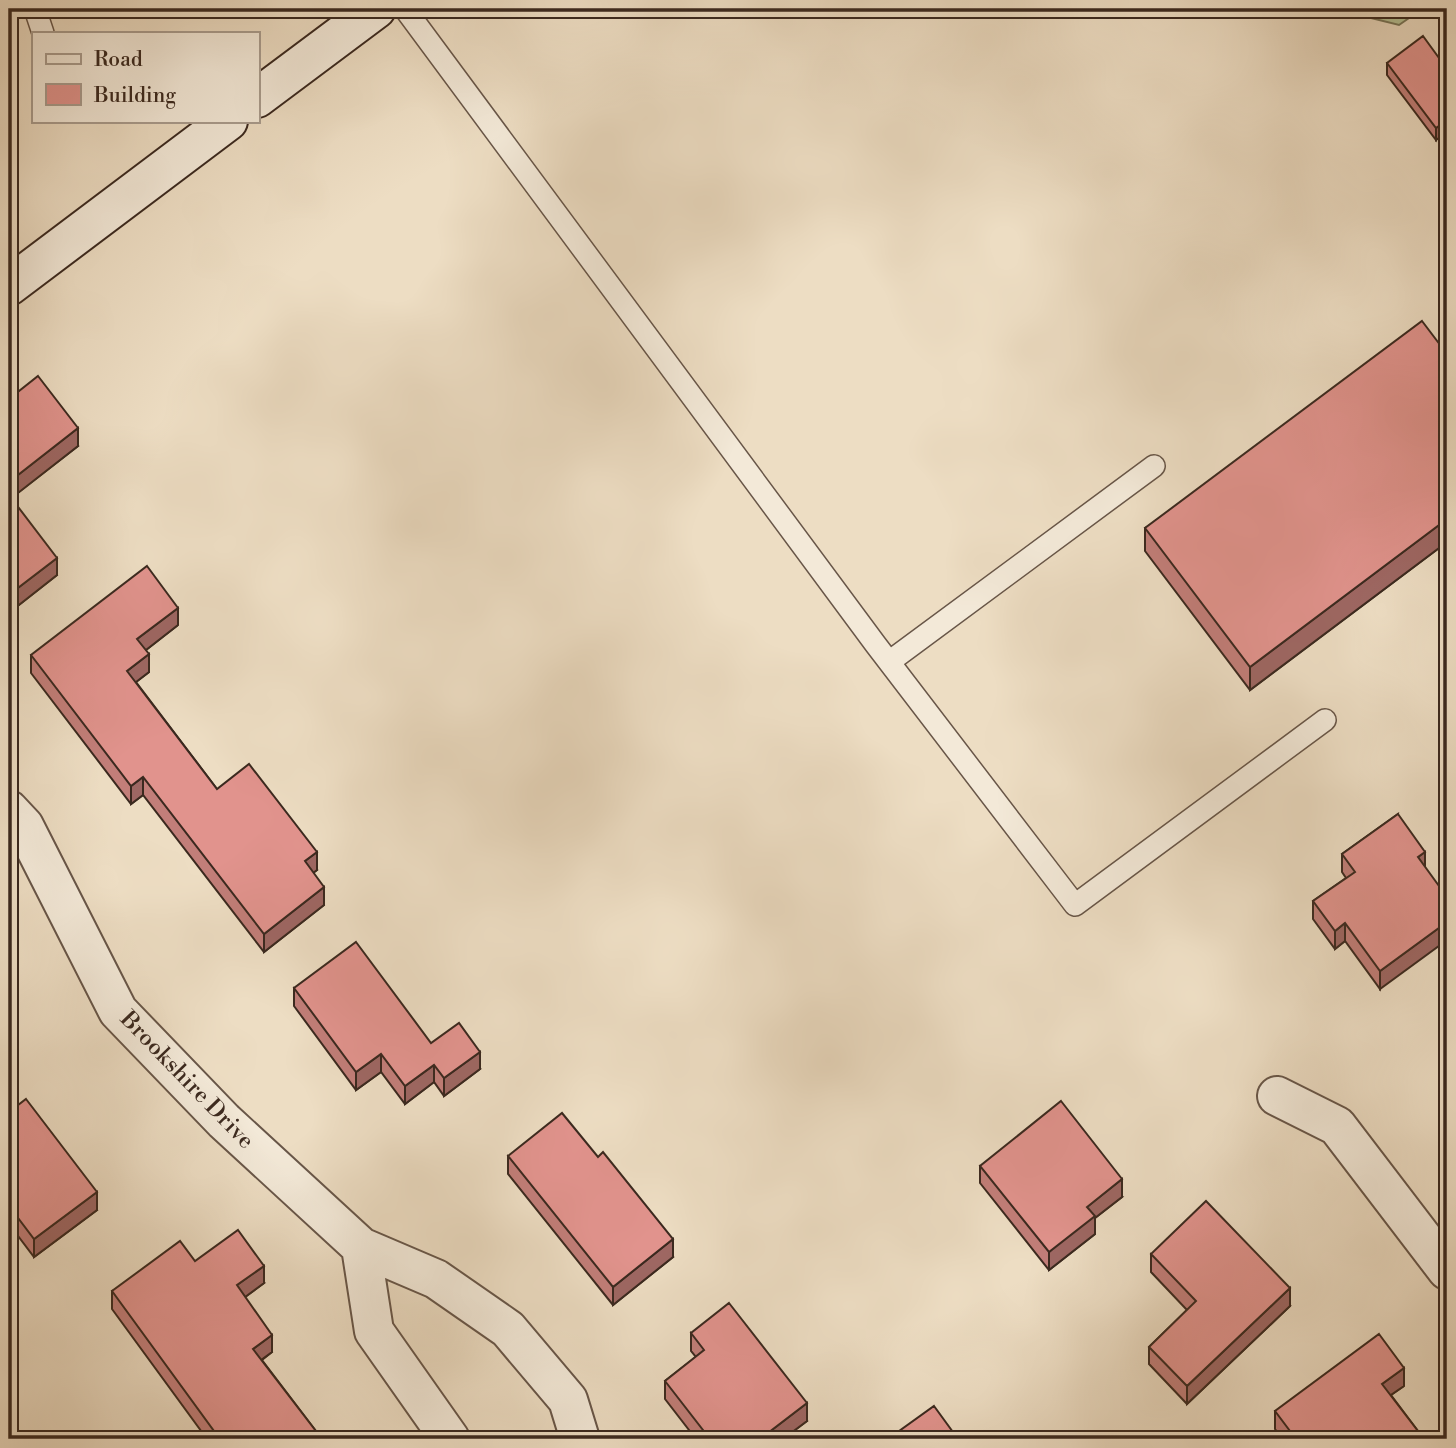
<svg xmlns="http://www.w3.org/2000/svg" width="1456" height="1448" font-family="'Libre Bodoni',serif">
	<style>
		.pitch { fill: #b5c296; stroke: #78765a; stroke-width: 2 }
		.lines { fill: none; stroke-linecap: round; stroke-linejoin: round }
		.lane-casing { stroke: #685648; stroke-width: 24 }
		.street-casing { stroke: #685648; stroke-width: 42 }
		.secondary-casing { stroke: #3b291f; stroke-width: 42 }
		.lane { stroke: #f3e9d8; stroke-width: 21 }
		.street { stroke: #f3e9d8; stroke-width: 38 }
		.secondary { stroke: #f3e9d8; stroke-width: 38 }
		.wall { fill: #c27e79; stroke: #3b291f; stroke-width: 2 }
		.shaded-wall { fill: #9e6763; stroke: #3b291f; stroke-width: 2 }
		.building { fill: #e1938d; stroke: #3b291f; stroke-width: 2 }
		.labels { text-anchor: middle; dominant-baseline: central; stroke-width: 6; stroke-linejoin: round; paint-order: stroke }
		.street-label { font-size: 23px; fill: #3b291f; stroke: #f3e9d8 }
	</style>
	<rect width="100%" height="100%" fill="#edddc3"/>
	<filter id="stains"><feTurbulence type="fractalNoise" baseFrequency=".00286" numOctaves="4"/><feColorMatrix values="0 0 0 0 .2 0 0 0 0 .09 0 0 0 0 .02 0 0 0 .5 -.17"/></filter>
	<radialGradient id="worn" r=".72"><stop offset=".6" stop-color="#630" stop-opacity="0"/><stop offset="1" stop-color="#630" stop-opacity=".3"/></radialGradient>
	<path class="pitch" d="M1341 9H1422L1399 25 1343 11Z"/>
	<g class="lines">
		<g class="lane-casing">
			<path id="lane" d="M35 9 43 33
				M405 9 876 645 1075 905 1325 720
				M889 662 1154 466"/>
		</g>
		<g class="street-casing">
			<path id="street" d="M9 810 24 826 118 1011 224 1121 361 1247 436 1279 508 1329 568 1400 580 1439
				M1277 1096 1337 1126 1447 1270
				M361 1247 374 1331 450 1439"/>
		</g>
		<g class="secondary-casing">
			<path id="secondary" d="M257 98 376 9
				M9 286 228 121"/>
		</g>
		<use href="#lane" class="lane"/>
		<use href="#street" class="street"/>
		<use href="#secondary" class="secondary"/>
	</g>
	<path class="wall" d="M1387 63 1447 69 1436 140 1387 75Z
		M1447 354V542L1250 690 1145 551V528Z
		M9 399 78 446 11 498 57 575 10 612 9 610Z
		M178 625 146 650 149 672 136 682 217 789 317 870 313 873 324 905 264 952 143 795 131 804 31 673V655Z
		M1398 814 1380 989 1345 941 1335 949 1313 919V901L1346 878 1342 872V854Z
		M294 988 480 1069 444 1096 434 1082 405 1104 381 1072 356 1090 294 1006Z
		M9 1112 97 1210 34 1257 9 1224Z
		M508 1156 673 1257 613 1305 508 1174Z
		M980 1166 1122 1197 1095 1218V1234L1049 1270 980 1183Z
		M1151 1254 1290 1306 1187 1404 1149 1364V1347L1187 1310 1151 1272Z
		M195 1261 264 1283 245 1297 272 1352 262 1360 322 1439H207L112 1309V1291Z
		M691 1333 807 1421 783 1439H696L665 1399V1381L696 1357 691 1351Z
		M1404 1386 1391 1395 1424 1439H1282L1275 1429V1411Z"/>
	<path class="shaded-wall" d="M1447 120V132L1436 140V128Z
		M78 428V446L9 500V482Z
		M1447 519V542L1250 690V667Z
		M57 558V575L10 612V594Z
		M178 608V625L137 657V639Z
		M149 654V672L127 689V671Z
		M143 777V795L131 804V786Z
		M317 852V870L305 879V861Z
		M1425 852V870L1418 857Z
		M324 887V905L264 952V934Z
		M1447 922V940L1380 989V971Z
		M1345 923V941L1335 949V931Z
		M13 1025V1043L9 1047V1029Z
		M480 1052V1069L444 1096V1078Z
		M381 1054V1072L356 1090V1072Z
		M434 1065V1082L405 1104V1086Z
		M1122 1179V1197L1095 1218V1234L1049 1270V1252L1087 1207Z
		M97 1192V1210L34 1257V1239Z
		M673 1239V1257L613 1305V1287Z
		M264 1266V1283L237 1303V1285Z
		M1290 1288V1306L1187 1404V1386Z
		M272 1335V1352L253 1366V1349Z
		M1404 1368V1386L1382 1401V1384Z
		M807 1403V1421L783 1439H760Z"/>
	<path class="building" d="M1423 36 1447 69V120L1436 128 1387 63Z
		M1422 321 1447 354V519L1250 667 1145 528Z
		M38 376 78 428 9 482V399Z
		M9 495 57 558 10 594 9 592Z
		M147 566 178 608 137 639 149 654 127 671 217 789 249 764 317 852 305 861 324 887 264 934 143 777 131 786 31 655Z
		M1398 814 1425 852 1418 857 1447 897V922L1380 971 1345 923 1335 931 1313 901 1355 872 1342 854Z
		M356 942 431 1043 459 1023 480 1052 444 1078 434 1065 405 1086 381 1054 356 1072 294 988Z
		M9 1019 13 1025 9 1029Z
		M26 1099 97 1192 34 1239 9 1206V1112Z
		M1061 1101 1122 1179 1087 1207 1095 1216 1049 1252 980 1166Z
		M562 1113 598 1157 603 1152 673 1239 613 1287 508 1156Z
		M1206 1201 1290 1288 1187 1386 1149 1347 1196 1301 1151 1254Z
		M238 1230 264 1266 237 1285 272 1335 253 1349 322 1439H217L219 1438 112 1291 180 1241 195 1261Z
		M729 1303 807 1403 760 1439H710L665 1381 704 1350 691 1333Z
		M1379 1334 1404 1368 1382 1384 1424 1439H1296L1275 1411Z
		M934 1406 958 1439H888Z"/>
	<g class="labels">
		<g class="street-label">
			<text transform="translate(187 1080) rotate(46)">Brookshire Drive</text>
		</g>
	</g>
	<rect width="1456" height="1448" fill="none" stroke="#edddc3" stroke-width="35"/>
	<rect x="10" y="10" width="1435" height="1427" fill="none" stroke="#3b291f" stroke-width="3.5"/>
	<rect x="18" y="18" width="1421" height="1413" fill="none" stroke="#3b291f" stroke-width="2"/>
	<rect x="32" y="32" width="228" height="91" fill="#f3e9d8" stroke="#a99c8e" stroke-width="2"/>
	<rect x="46" y="54" width="35" height="10" fill="#f3e9d8" stroke="#a99c8e" stroke-width="2"/>
	<text x="94" y="66" font-size="21" fill="#3b291f">Road</text>
	<rect x="46" y="84" width="35" height="21" fill="#e1938d" stroke="#a99c8e" stroke-width="2"/>
	<text x="94" y="102" font-size="21" fill="#3b291f">Building</text>
	<rect width="100%" height="100%" filter="url(#stains)"/>
	<rect width="100%" height="100%" fill="url(#worn)"/>
</svg>
